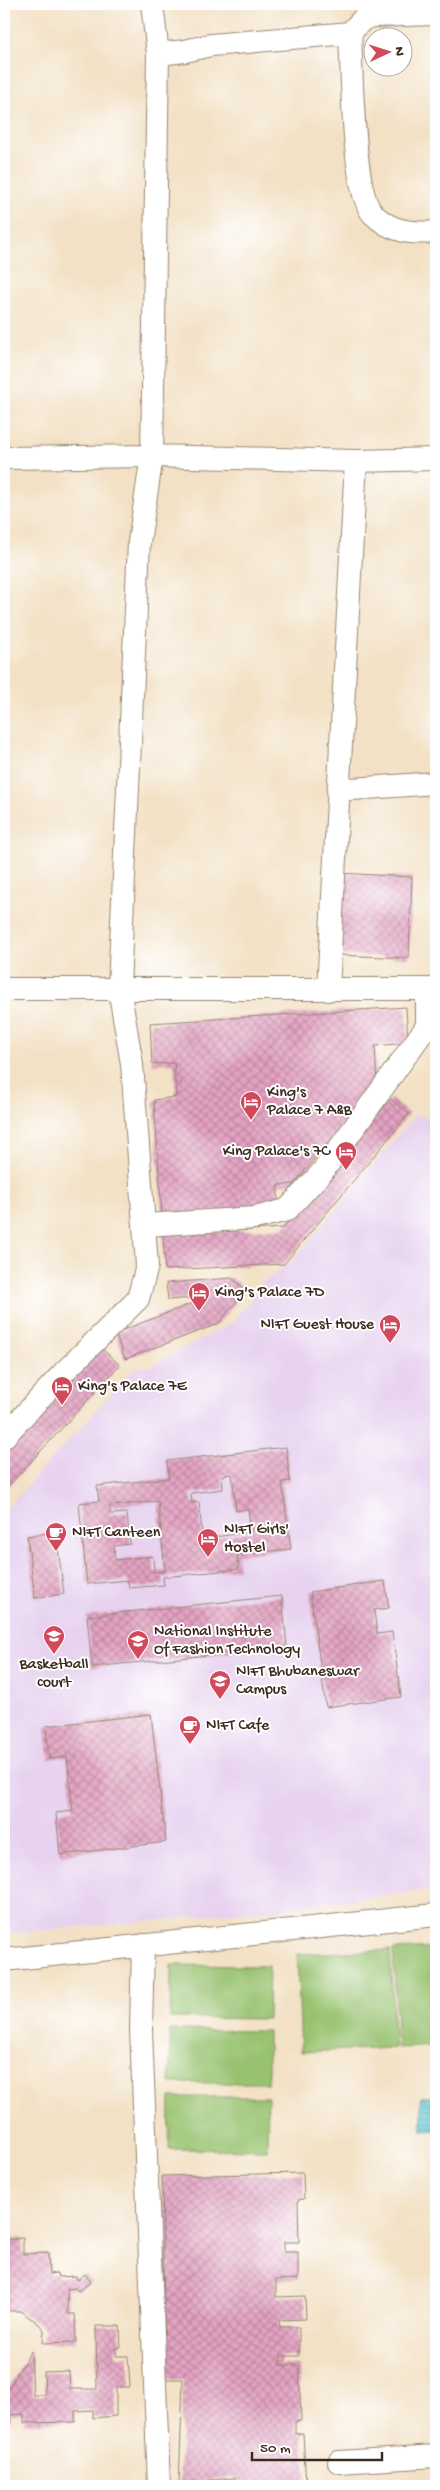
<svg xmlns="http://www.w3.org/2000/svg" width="440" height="2490" font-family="'Gochi Hand',sans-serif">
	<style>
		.built { fill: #e7d2ef }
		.pitch { fill: #98c26f; stroke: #6a7646 }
		.water { fill: url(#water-rules); stroke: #467573 }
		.building { fill: url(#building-cross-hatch); fill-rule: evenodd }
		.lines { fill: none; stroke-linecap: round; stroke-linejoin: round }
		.minor-casing { stroke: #978672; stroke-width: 24 }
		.minor { stroke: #fff; stroke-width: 22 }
		.labels { text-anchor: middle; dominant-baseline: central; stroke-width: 4; stroke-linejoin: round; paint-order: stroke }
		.poi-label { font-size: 16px; fill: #3b2a1e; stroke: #fff; text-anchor: start }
	</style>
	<defs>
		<pattern id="water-rules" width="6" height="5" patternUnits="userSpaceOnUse" patternTransform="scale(1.25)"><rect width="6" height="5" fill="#52c0c8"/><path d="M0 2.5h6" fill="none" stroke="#459ca2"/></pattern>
		<pattern id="building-cross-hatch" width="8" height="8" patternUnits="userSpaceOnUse" patternTransform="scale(1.25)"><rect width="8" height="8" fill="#e4a3c3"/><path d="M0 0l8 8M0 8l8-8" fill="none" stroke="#ba859e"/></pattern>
	</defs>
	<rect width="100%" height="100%" fill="#fff"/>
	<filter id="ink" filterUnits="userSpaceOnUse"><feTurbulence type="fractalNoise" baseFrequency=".02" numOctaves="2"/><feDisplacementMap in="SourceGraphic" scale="10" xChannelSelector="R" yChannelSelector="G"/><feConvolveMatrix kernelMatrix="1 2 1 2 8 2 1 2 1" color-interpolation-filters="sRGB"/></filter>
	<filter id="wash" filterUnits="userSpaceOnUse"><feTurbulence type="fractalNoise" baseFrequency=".0096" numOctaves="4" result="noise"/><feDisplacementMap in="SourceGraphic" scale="20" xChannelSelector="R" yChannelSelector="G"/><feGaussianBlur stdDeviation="1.12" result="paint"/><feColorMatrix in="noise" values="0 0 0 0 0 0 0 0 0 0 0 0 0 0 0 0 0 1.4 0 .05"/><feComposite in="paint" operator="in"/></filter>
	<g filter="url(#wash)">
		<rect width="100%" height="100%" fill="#f3e1c5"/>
		<path class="built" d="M415 1115 431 1118 436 1202V1889L269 1910 4 1934V1511L134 1369 151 1366 233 1322 262 1283 294 1259Z"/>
		<path class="pitch" d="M436 1948V2046L398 2048 393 1950Z
			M390 1950 395 2048 301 2052 297 1954Z
			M171 1965 269 1966 268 2019 170 2018Z
			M170 2030 268 2031V2083H170Z
			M170 2097H268L267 2150 169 2149Z"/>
		<path class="water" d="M421 2097H436V2130L422 2131Z"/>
		<g id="blocks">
			<path class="building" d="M339 873 412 877 409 958 336 955Z
				M406 1007 408 1043 375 1046 377 1085 294 1184 278 1185V1205L162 1217 154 1100 176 1097 174 1063 152 1064 150 1023Z
				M391 1099 409 1114 284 1264 165 1270 163 1235 283 1228Z
				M232 1278 246 1290 218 1324 125 1359 115 1333 209 1297 168 1300 166 1283Z
				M98 1345 120 1365 4 1491V1448Z
				M286 1447 290 1481 282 1482 291 1549 237 1555 239 1569 163 1577 164 1585 129 1588 128 1580 87 1584 79 1503 99 1501 97 1486 169 1478 167 1461ZM232 1474 236 1511 248 1509 251 1532 214 1537 215 1549 204 1551 199 1502 192 1503 191 1493 223 1489 222 1475ZM158 1501 165 1571 154 1572 153 1556 115 1560 114 1546 130 1544 127 1513 110 1514V1506Z
				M56 1532 64 1594 35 1598 27 1536Z
				M385 1581 389 1608 374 1610 377 1634 392 1632 401 1697 326 1707 310 1592Z
				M282 1596 287 1647 92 1667 87 1616Z
				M151 1714 166 1842 60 1855 56 1813 73 1811 67 1757 49 1759 46 1726Z
				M303 2173 304 2199 298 2200 299 2242H284V2252H298V2279L276 2280V2297L305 2296 306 2319 279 2320 280 2327H299V2356H281L280 2365H299L301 2421H295V2434L303 2433 306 2486H241L234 2478 179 2483 183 2379H165L162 2176Z
				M23 2238V2254L48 2253 49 2274 57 2273 58 2277 76 2276 77 2280 85 2274 91 2282 78 2291 75 2288 67 2289 68 2314H75L76 2342 43 2343 44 2330 38 2323 20 2311H4V2240Z
				M96 2326H120L121 2348H116V2356H128L130 2387H116V2416L93 2418V2410L75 2411V2422L24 2423V2414L10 2415 11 2421H4V2395L31 2351 33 2395H45L44 2372 69 2371 70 2389H97Z"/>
		</g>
	</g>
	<g filter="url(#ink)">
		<use href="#blocks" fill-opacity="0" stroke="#978672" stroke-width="1"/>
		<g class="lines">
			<g class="minor-casing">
				<path id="minor" d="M152 4 158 54
					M350 33C352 67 352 193 373 214 391 232 412 234 436 232
					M4 458 152 456 356 461 436 459
					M338 790 436 783
					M4 989H436
					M328 990 356 461
					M146 1225 255 1218 287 1210 323 1171 427 1026V990
					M4 1437 66 1370 138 1299 147 1266 132 1064 119 988 139 542 152 456 158 54 185 51 211 45 350 33 362 20 372 16 436 14
					M143 1945 141 2030 159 2486
					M4 1960 436 1915
					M339 2462 436 2456"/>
			</g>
			<use href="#minor" class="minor"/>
		</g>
	</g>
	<defs>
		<g id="hotel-pin" transform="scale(1.125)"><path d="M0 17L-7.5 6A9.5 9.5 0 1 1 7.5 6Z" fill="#d1495b" stroke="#fff"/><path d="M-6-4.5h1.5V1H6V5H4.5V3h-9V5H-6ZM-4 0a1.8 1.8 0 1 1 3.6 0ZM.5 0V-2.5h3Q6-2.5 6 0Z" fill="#fff"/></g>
		<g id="cafe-pin" transform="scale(1.125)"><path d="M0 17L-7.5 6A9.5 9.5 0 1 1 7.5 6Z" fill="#d1495b" stroke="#fff"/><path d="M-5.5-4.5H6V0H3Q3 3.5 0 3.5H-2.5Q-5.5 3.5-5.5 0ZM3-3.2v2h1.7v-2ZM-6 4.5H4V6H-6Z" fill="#fff"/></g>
		<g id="university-pin" transform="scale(1.125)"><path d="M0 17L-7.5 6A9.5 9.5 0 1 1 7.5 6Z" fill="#d1495b" stroke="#fff"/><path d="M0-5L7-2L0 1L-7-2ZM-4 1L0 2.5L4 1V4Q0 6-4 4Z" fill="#fff"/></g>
	</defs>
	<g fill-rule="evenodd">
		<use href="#hotel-pin" x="251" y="1102"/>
		<use href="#hotel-pin" x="346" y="1152"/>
		<use href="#hotel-pin" x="199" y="1293"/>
		<use href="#hotel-pin" x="390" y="1325"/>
		<use href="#hotel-pin" x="62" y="1387"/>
		<use href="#cafe-pin" x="56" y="1533"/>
		<use href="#hotel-pin" x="208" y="1539"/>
		<use href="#university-pin" x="54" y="1636"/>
		<use href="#university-pin" x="138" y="1641"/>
		<use href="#university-pin" x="220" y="1681"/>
		<use href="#cafe-pin" x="190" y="1726"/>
	</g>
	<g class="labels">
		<g class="poi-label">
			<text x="267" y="1093">King's<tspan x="267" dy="18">Palace 7 A&amp;B</tspan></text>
			<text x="330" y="1152" text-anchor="end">King Palace's 7C</text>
			<text x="215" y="1293">King's Palace 7D</text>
			<text x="374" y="1325" text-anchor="end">NIFT Guest House</text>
			<text x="78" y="1387">King's Palace 7E</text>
			<text x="224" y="1530">NIFT Girls'<tspan x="224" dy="18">Hostel</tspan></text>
			<text x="72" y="1533">NIFT Canteen</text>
			<text x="154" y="1632">National Institute<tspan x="154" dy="18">Of Fashion Technology</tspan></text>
			<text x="54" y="1665" text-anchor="middle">Basketball<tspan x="54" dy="18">court</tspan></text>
			<text x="236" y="1672">NIFT Bhubaneswar<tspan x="236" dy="18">Campus</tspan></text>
			<text x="206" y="1726">NIFT Cafe</text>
		</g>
	</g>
	<rect width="440" height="2490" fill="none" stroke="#fff" stroke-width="20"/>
	<g transform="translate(388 52) rotate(86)"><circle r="24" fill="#ffffff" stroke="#b1aaa5"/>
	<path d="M0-4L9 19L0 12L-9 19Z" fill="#d1495b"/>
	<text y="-8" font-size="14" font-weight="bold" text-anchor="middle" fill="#3b2a1e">N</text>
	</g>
	<path d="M252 2452v8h130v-8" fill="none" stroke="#3b2a1e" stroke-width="2.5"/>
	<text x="260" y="2452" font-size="15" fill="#3b2a1e" stroke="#ffffff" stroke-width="4" paint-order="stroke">50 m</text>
</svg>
